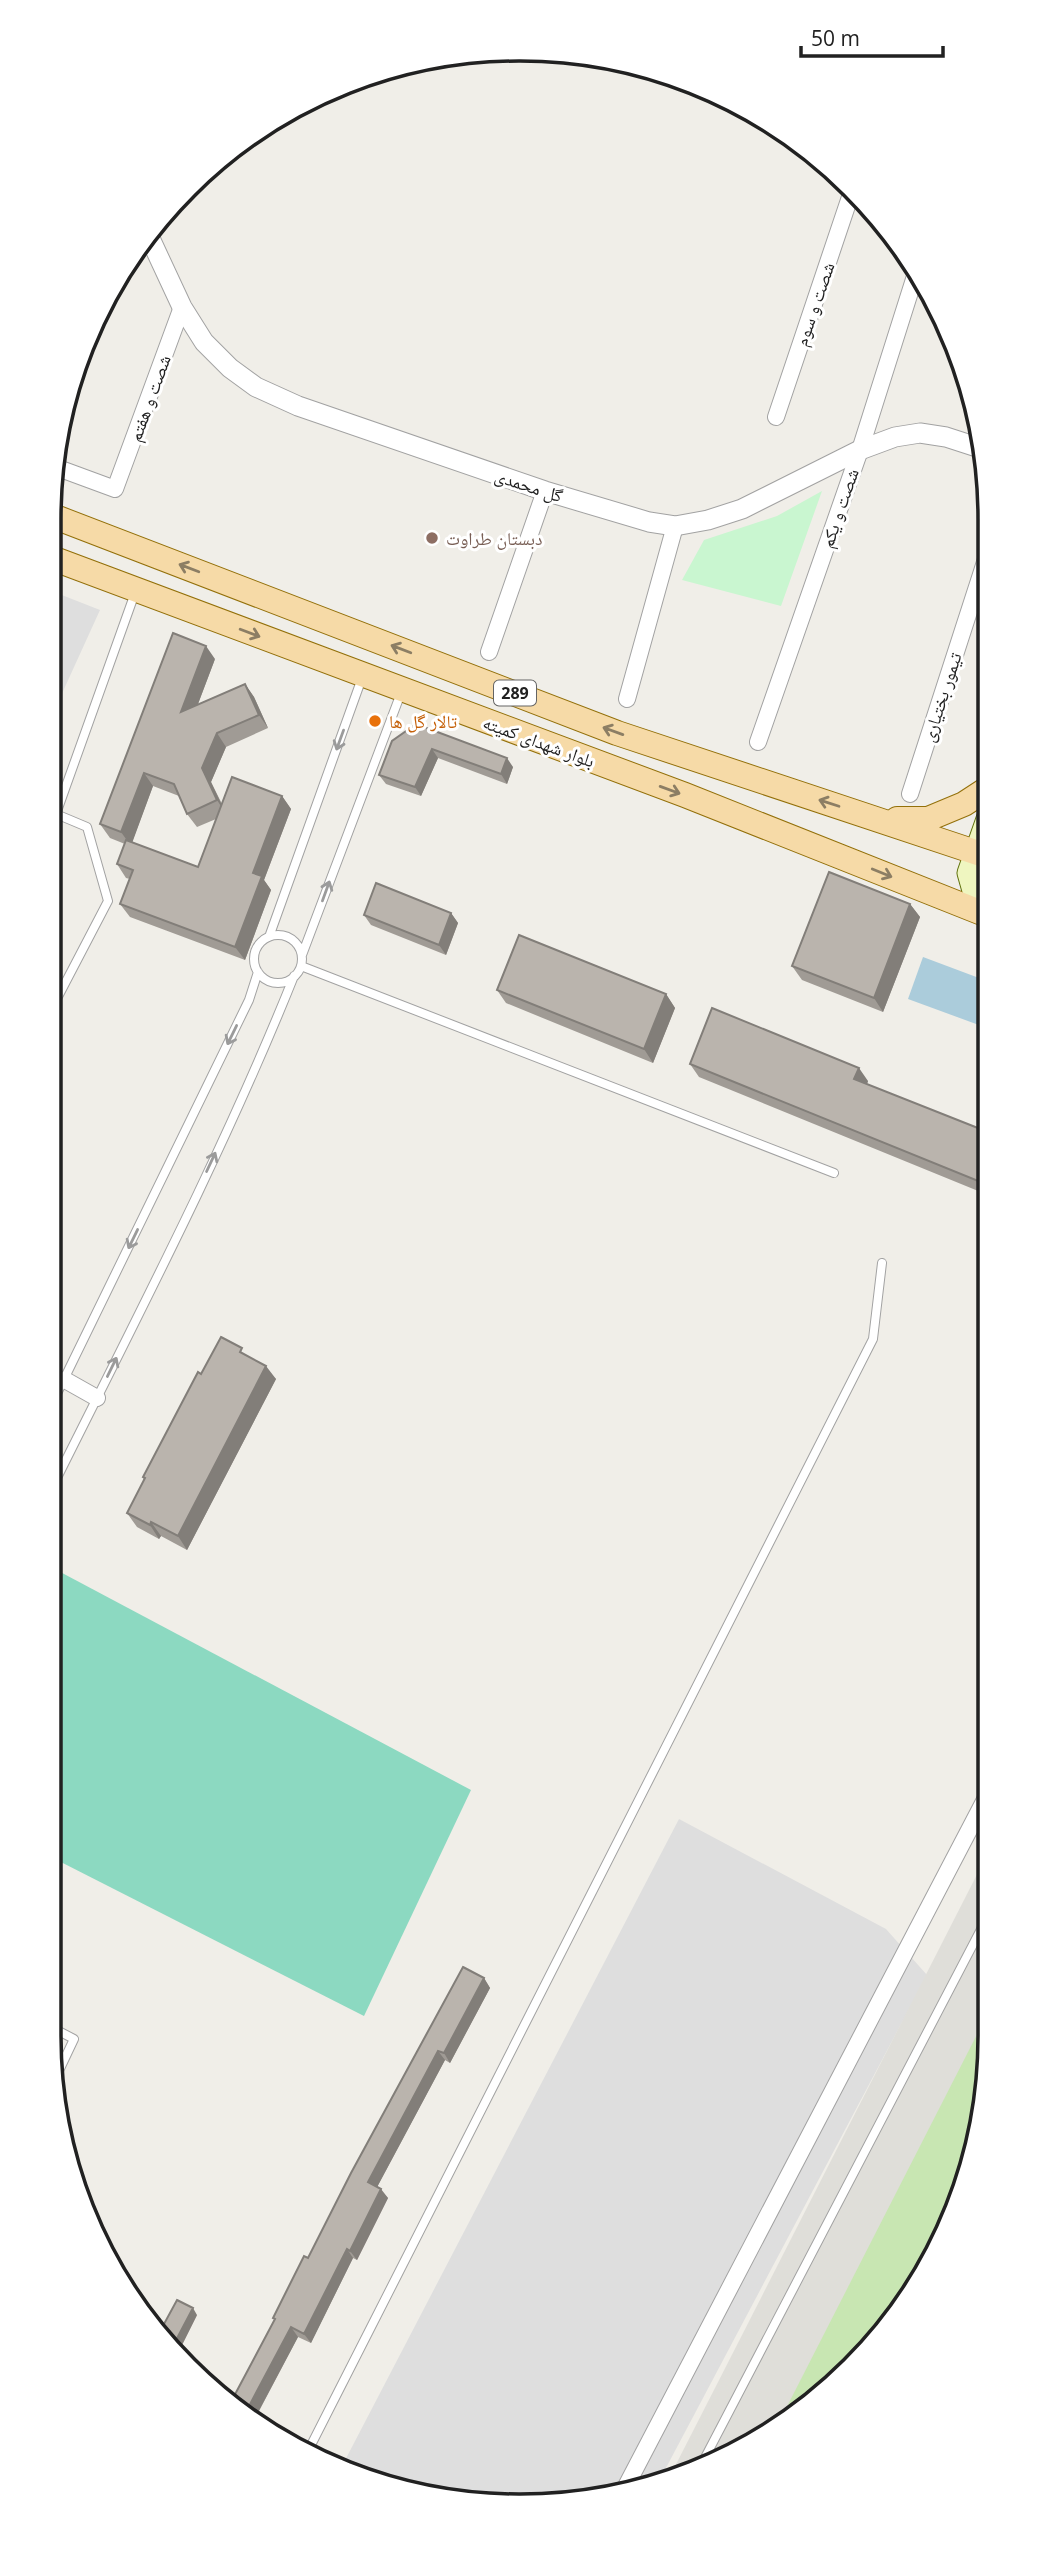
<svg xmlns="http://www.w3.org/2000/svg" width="1039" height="2555" font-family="'Open Sans','Noto Naskh Arabic',sans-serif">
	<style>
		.residential { fill: #dedede }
		.airport { fill: #dfded9 }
		.grass { fill: #c8e6b2 }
		.park { fill: #c9f6d0 }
		.pitch { fill: #8cd9c1 }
		.water { fill: #abccdb }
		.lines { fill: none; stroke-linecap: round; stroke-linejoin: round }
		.service-casing { stroke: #a2a2a2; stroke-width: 10 }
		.minor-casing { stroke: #a2a2a2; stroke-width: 18 }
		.tertiary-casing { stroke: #a2a2a2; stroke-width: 21 }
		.secondary-casing { stroke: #60720d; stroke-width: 23 }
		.primary-casing { stroke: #93700a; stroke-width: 26 }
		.service { stroke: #fff; stroke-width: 8 }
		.minor { stroke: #fff; stroke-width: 16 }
		.tertiary { stroke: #fff; stroke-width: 19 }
		.secondary { stroke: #eff6c0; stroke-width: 21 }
		.primary { stroke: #f6daa7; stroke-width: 24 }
		.wall { fill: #a09b95; fill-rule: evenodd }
		.shaded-wall { fill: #827e79 }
		.building { fill: #bab4ad; stroke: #827e79; stroke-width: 2 }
		.oneway { stroke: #8c7e64 }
		.oneway2 { stroke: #9b9b9b }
		.education-dot { fill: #8d6e63; stroke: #fff; stroke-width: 2.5 }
		.food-dot { fill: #e8710a; stroke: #fff; stroke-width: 2.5 }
		.labels { text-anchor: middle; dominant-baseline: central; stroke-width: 6; stroke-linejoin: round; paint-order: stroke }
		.shield { fill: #fff; stroke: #646464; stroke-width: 2 }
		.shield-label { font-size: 16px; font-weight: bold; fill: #212121 }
		.street-label { font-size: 18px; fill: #212121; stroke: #fff }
		.education-label { font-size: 18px; fill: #785e54; stroke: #fff; text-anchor: start }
		.food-label { font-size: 18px; fill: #c56008; stroke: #fff; text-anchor: start }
		.rim { fill: none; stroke: #212121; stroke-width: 3.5 }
	</style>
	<rect width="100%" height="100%" fill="#f0eee8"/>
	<path class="residential" d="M49 590 100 610 49 722Z
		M679 1819 886 1929 927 1975 658 2483 612 2497 458 2502 369 2481 341 2468Z"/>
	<path class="airport" d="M990 1849V2035L965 2186 893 2322 781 2427 700 2470 668 2480Z"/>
	<path class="grass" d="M990 2009V2036L965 2186 893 2322 775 2430Z"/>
	<path class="park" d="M822 491 781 606 682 580 704 540 777 516Z"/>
	<path class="pitch" d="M49 1566 471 1790 364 2016 49 1856Z"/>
	<path class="water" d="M923 957 987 981V1028L908 999Z"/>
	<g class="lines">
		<g class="service-casing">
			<path id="service" d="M254 959a24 24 0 1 1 48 0a24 24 0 1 1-48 0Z
				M269 937 362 678
				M302 955 401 693
				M301 966 834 1173
				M49 1014 108 901 87 827 56 814 135 593
				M49 1410 249 1000 258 972
				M49 1494C134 1323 223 1153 294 976
				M49 2026 74 2039 56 2077
				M307 2453 873 1339 882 1263
				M698 2471 990 1912"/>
		</g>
		<g class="minor-casing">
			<path id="minor" d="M776 417 852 191
				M58 468 115 489 182 307
				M489 652 545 491
				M627 699 675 526
				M758 742 860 450 916 273
				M910 794 986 559
				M65 1380 97 1398
				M622 2494 989 1792"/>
		</g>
		<g class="tertiary-casing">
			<path id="tertiary" d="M148 234 182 307 204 342 230 368 256 387 298 406 545 491 649 522 675 526 708 520 742 509 860 450 895 437 920 433 946 437 983 449"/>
		</g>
		<g class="secondary-casing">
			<path id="secondary" d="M987 819 968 873 979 912 987 905"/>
		</g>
		<g class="primary-casing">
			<path id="primary" d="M50 515 617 733 987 856
				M49 557 685 795 987 915
				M897 819H928L964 804 987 789"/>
		</g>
		<use href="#service" class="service"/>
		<use href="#minor" class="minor"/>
		<use href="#tertiary" class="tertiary"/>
		<use href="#secondary" class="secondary"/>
		<use href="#primary" class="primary"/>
	</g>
	<path class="wall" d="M215 659 198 704 245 684 254 697 268 728 226 747 211 782 222 804 282 796 291 809 264 880 271 890 245 960 130 917 120 904 130 879 126 878 117 864 125 844 110 838 100 824ZM153 786 179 796 187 814 197 827 216 819 198 867 132 842Z
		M416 724 513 767 507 784 438 758 421 796 386 784 379 775Z
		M910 904 920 917 883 1012 802 980 792 966Z
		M451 913 458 923 446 955 371 925 364 915Z
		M497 990 666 994 675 1008 653 1063 506 1003Z
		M690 1064 868 1081 867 1084 988 1132V1195L699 1077Z
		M247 1356 276 1379 187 1550 161 1536 159 1539 137 1527 127 1513 144 1480 143 1477 201 1374Z
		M484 1978 490 1988 450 2063 445 2060 377 2187 388 2198 357 2260 353 2258 311 2343 298 2337 258 2413 267 2424 232 2400 274 2320 273 2318 308 2258Z
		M197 2315 179 2351 164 2343 158 2335Z"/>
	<path class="shaded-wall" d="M206 646 215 659 190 725 181 712Z
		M245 684 254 697 268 728 259 715Z
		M217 733 226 747 211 782 226 814 217 800 202 768Z
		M432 749 438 758 421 796 415 787Z
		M507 758 513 767 507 784 501 774Z
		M144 773 153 786 131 846 121 832Z
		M282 796 291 809 264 880 271 890 245 960 235 947 253 873Z
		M910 904 920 917 883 1012 874 998Z
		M451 913 458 923 446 955 439 945Z
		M666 994 675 1008 653 1063 644 1049Z
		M859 1068 868 1081 864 1092 854 1079Z
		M266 1366 276 1379 187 1550 178 1536Z
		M151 1522 161 1536 159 1539 150 1525Z
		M484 1978 490 1988 450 2063 444 2053Z
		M438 2051 445 2060 375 2191 368 2182Z
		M381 2189 388 2198 357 2260 350 2251Z
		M347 2249 353 2258 311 2343 304 2334Z
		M193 2308 197 2315 179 2351 174 2344Z
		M291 2327 298 2337 255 2418 248 2408Z
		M260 2414 267 2424 265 2427 257 2420Z"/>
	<path class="building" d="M173 633 206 646 181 712 245 684 259 715 217 733 202 768 217 800 187 814 174 784 144 773 121 832 100 824Z
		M416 724 507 758 501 774 432 749 415 787 379 775 392 741Z
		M232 777 282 796 253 873 262 876 235 947 120 904 133 870 117 864 126 840 198 867Z
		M829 872 910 904 874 998 792 966Z
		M376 883 451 913 439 945 364 915Z
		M519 935 666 994 644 1049 497 990Z
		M987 1006V1019L983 1017Z
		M712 1008 859 1068 854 1079 988 1132V1185L690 1064Z
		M221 1337 242 1348 240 1352 266 1366 178 1536 151 1522 150 1525 127 1513 145 1478 143 1477 198 1372 201 1374Z
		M463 1967 484 1978 444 2053 438 2051 368 2182 381 2189 350 2251 347 2249 304 2334 291 2327 248 2408 260 2414 257 2420 232 2400 275 2319 273 2318 304 2256 308 2258 351 2173Z
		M177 2300 193 2308 174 2344 158 2335Z"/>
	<defs><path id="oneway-shaft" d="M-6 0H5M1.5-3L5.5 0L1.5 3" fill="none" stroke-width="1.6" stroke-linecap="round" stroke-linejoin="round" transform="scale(1.75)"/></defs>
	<g class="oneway">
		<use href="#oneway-shaft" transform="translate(189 568) rotate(-159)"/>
		<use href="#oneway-shaft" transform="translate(250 633) rotate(21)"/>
		<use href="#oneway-shaft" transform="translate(401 649) rotate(-159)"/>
		<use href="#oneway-shaft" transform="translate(613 731) rotate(-160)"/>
		<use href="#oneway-shaft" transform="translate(670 790) rotate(20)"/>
		<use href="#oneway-shaft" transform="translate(829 803) rotate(-162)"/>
		<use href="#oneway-shaft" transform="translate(882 873) rotate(22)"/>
	</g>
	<g class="oneway2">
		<use href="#oneway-shaft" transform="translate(340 740) rotate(110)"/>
		<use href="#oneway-shaft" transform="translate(326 891) rotate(-70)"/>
		<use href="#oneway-shaft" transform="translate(232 1035) rotate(116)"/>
		<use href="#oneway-shaft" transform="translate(211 1162) rotate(-65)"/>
		<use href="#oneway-shaft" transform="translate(133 1239) rotate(116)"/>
		<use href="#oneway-shaft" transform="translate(112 1367) rotate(-64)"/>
	</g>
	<circle class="education-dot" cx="432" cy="538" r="7"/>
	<circle class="food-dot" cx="375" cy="721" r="7"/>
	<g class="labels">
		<rect class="shield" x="494" y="680.5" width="42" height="25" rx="5"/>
		<g class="shield-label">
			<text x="515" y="693">289</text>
		</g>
		<g class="street-label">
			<text transform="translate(814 304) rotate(-71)">شصت و سوم</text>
			<text transform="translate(149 398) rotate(-70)">شصت و هفتم</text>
			<text transform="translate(529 485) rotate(18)">گل محمدی</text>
			<text transform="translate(839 508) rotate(-71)">شصت و یکم</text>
			<text transform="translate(941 697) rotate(-72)">تیمور بختیاری</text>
			<text transform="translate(539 741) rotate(20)">بلوار شهدای کمیته</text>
		</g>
		<g class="education-label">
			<text x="446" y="538">دبستان طراوت</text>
		</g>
		<g class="food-label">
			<text x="389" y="721">تالار گل ها</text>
		</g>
	</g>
	<path d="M0 0H1039V2555H0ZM519 61H520A458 458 0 0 1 978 519V2036A458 458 0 0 1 520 2494H519A458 458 0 0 1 61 2036V519A458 458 0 0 1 519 61Z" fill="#fff" fill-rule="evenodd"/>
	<path class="rim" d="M519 61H520A458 458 0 0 1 978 519V2036A458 458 0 0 1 520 2494H519A458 458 0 0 1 61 2036V519A458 458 0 0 1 519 61Z"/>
	<path d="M801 46v10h142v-10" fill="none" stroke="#212121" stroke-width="3.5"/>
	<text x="811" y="46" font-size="21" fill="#212121" stroke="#ffffff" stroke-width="5" paint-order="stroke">50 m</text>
</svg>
